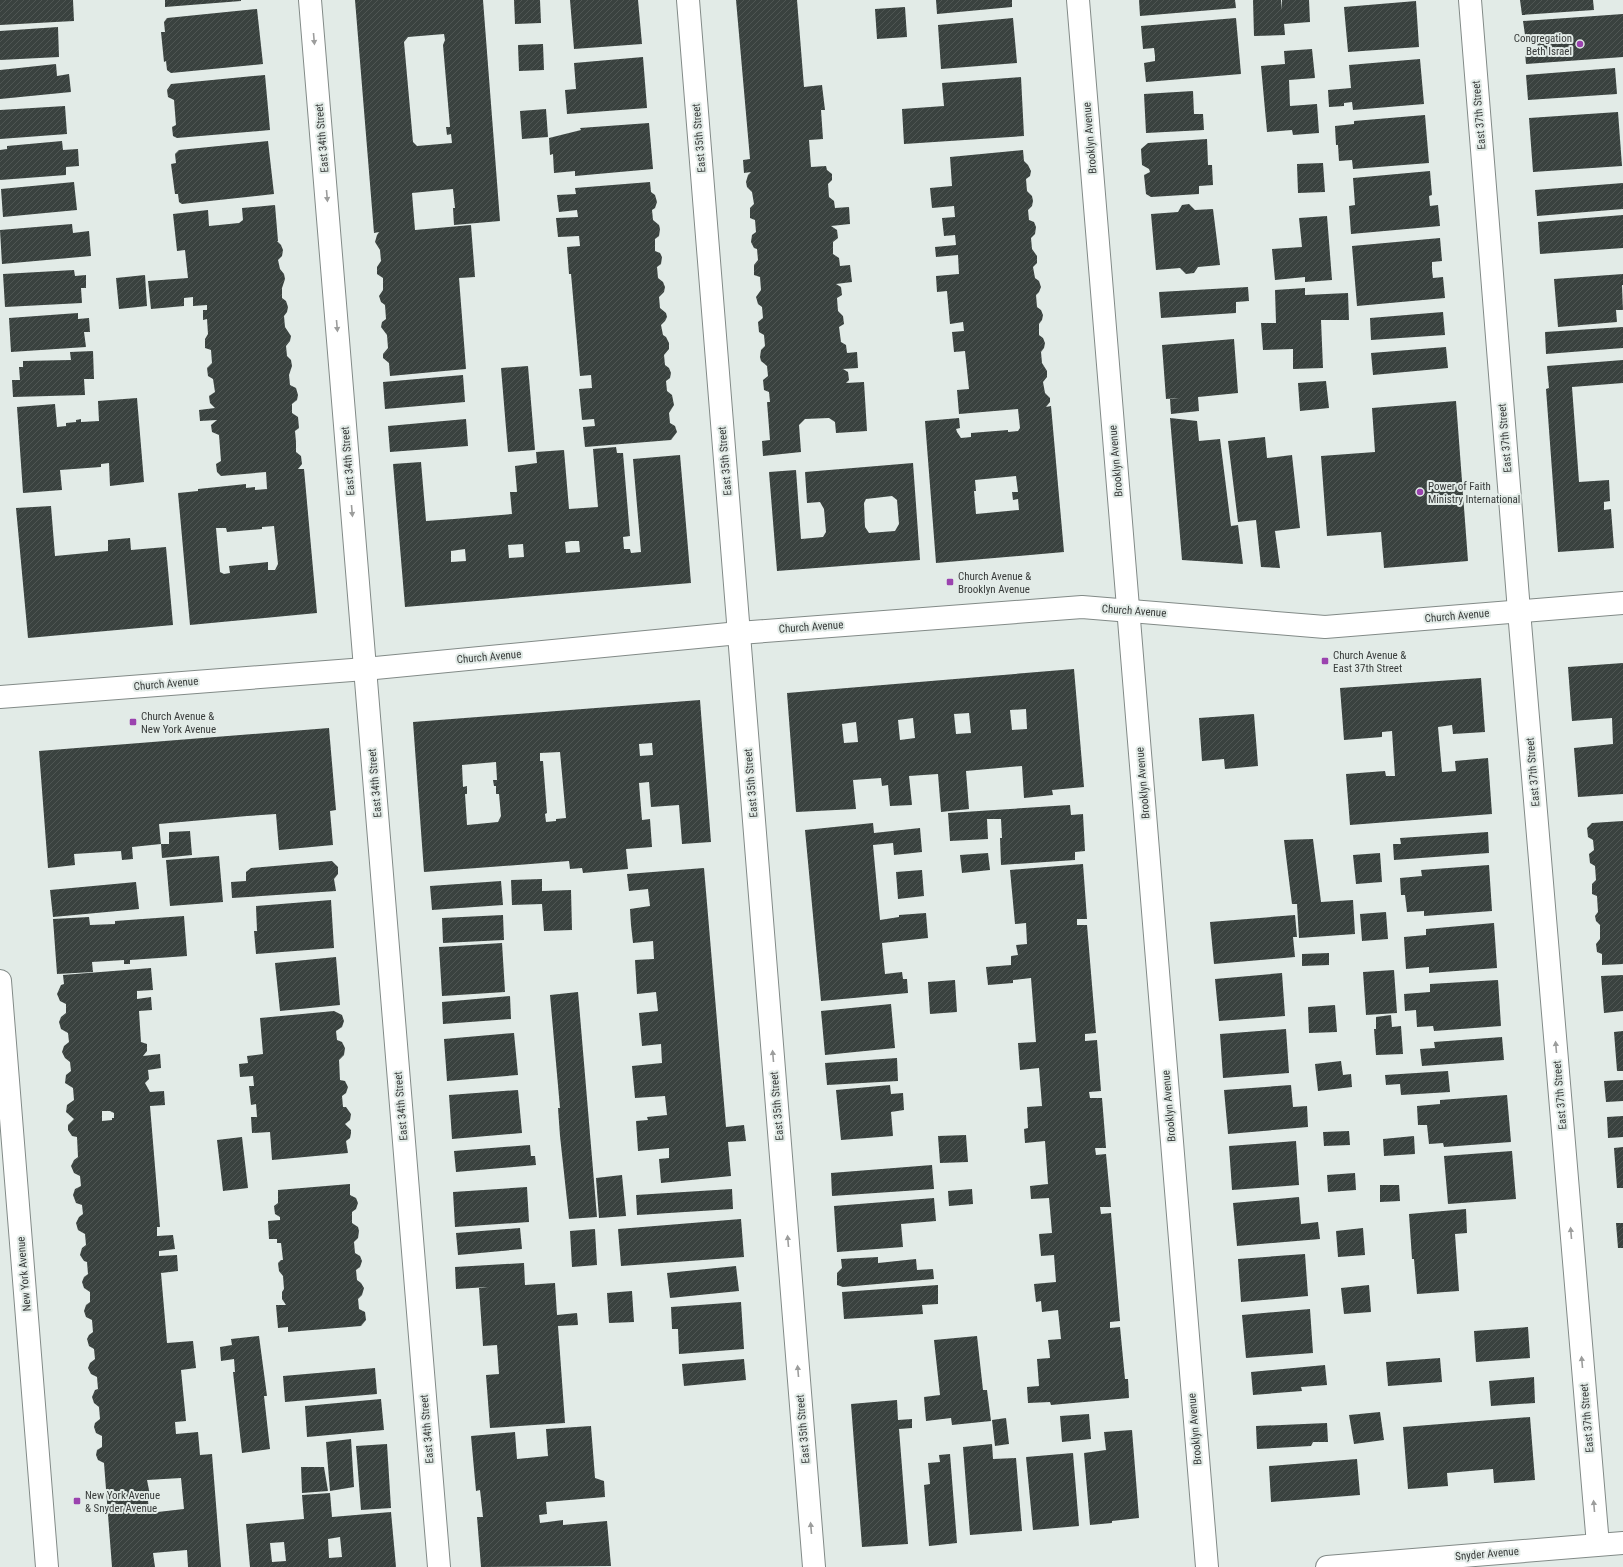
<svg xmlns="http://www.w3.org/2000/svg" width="1623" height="1567" font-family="'Roboto Condensed',sans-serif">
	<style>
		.building { fill: url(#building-hatch); fill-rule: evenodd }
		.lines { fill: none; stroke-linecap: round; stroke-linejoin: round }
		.street-casing { stroke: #828a87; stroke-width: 24 }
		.secondary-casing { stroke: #828a87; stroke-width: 24 }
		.street { stroke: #fff; stroke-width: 22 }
		.secondary { stroke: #fff; stroke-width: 22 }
		.oneway { fill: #9c9d9c }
		.poi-dot { fill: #9b43af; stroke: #e2ebe7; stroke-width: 1.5 }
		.labels { text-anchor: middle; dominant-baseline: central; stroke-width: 4; stroke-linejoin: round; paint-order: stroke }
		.poi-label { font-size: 11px; fill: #383b3a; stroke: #e2ebe7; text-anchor: start }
		.street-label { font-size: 11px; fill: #383b3a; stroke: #e2ebe7 }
	</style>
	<defs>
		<pattern id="building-hatch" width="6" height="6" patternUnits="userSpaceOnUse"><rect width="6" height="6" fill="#3a423f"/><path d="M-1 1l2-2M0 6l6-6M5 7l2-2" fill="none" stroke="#4f5653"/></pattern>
	</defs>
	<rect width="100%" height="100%" fill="#e2ebe7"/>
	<path class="building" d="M0 0H73L74 21 0 25Z
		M165 0H241V1L165 7Z
		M355 0H483L500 221 454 225 453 208H455L453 189 412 193 415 230 471 225 475 277 459 278 466 369 390 376 389 363 383 358V354L388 348 387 335 381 327 382 322 386 319 385 305 381 302 379 296 383 290V278L377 274V267L381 261 380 250 375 242 377 235 379 232 374 233ZM444 34 445 40 443 45 450 127H446L447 135 451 134 452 143 417 146 413 142 404 42 408 37Z
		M514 0H540L541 23 515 24Z
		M570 0H638L642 44 574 49Z
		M736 0H797L804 87 822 85 825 110H821L823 139 809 140 811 167 826 166 827 170 832 174V180L828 184 829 197 834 201 835 208 849 207 850 224 831 226 837 230 838 238 833 242V254L839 258 840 266 850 265 852 282 836 284 841 287 842 295 837 298 838 311 843 316 844 324 839 327 841 342 846 345 847 353 857 352 858 368 843 369 848 372 849 380 846 383 864 382 867 431 836 433 835 422 829 418 805 419 799 425 801 452 763 456 762 441 770 440 767 402H770L769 392 764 390 763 380 768 376 767 366 761 361 760 357 761 350 765 346 764 335 759 332 758 322 763 318 762 307 758 304 756 297 761 290 760 277 754 275V265L758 260 757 249 754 248 751 242 752 235 756 232 755 220 750 218V208L754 204 752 192 747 187 746 182 748 175 751 172 744 173 743 160 750 159Z
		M936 0H1012V7L937 14Z
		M1139 0H1235L1236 8 1140 16Z
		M1253 0H1281V10L1282 0H1309L1310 22 1284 24 1285 35 1254 36Z
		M1520 0H1593L1594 10 1522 15Z
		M1416 1 1419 47 1348 52 1344 7Z
		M905 7 907 37 877 39 875 9Z
		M257 9 263 64 171 73 167 70 166 61 164 62 161 32H165L164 22 167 18Z
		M1623 14V57L1526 64 1525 53 1538 52 1537 35H1525L1523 21Z
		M1013 18 1017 63 941 69 938 25Z
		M1236 18 1241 74 1146 82 1144 63 1155 61V56L1154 48 1143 49 1141 26Z
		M58 27 59 57 0 60V31Z
		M543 44 544 70 519 71 518 45Z
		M1312 49 1315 78 1289 80 1290 106 1317 104 1319 133 1293 135 1292 130 1267 132 1261 66 1285 64 1284 51Z
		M643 57 647 108 567 114 565 90 576 89 574 63Z
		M1420 59 1424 104 1353 110 1352 102 1344 103V106L1329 107 1328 90 1351 88 1349 65Z
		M56 64 57 76 69 74 71 92 0 99V70Z
		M1615 68 1617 94 1528 100 1526 75Z
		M265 75 270 130 177 138 173 136 172 127 176 125 174 100 168 97 167 90 171 84Z
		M1021 77 1024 136 904 144 902 109 944 106 942 83Z
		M1193 91 1194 114H1203L1204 130 1146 133 1144 94Z
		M65 106 67 134 0 139V110Z
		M546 109 548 137 522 139 520 111Z
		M1618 112 1622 166 1533 172 1529 118Z
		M1425 115 1429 163 1353 169 1352 160 1339 161 1338 145H1336L1335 126 1354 124V121Z
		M649 123 653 169 575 176V171L554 173 553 154 550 155 549 138 581 130 580 128Z
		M1207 139 1208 165H1212L1213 185 1199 186V194L1151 197 1146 194 1144 175 1150 172 1149 169 1142 165 1141 149 1148 143Z
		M62 141 63 150 78 149 79 166 66 167V175L0 180V150L7 149V146Z
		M268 141 274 194 182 204 179 202 178 194H175L171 164 176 163 175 154 179 150Z
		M1023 150 1024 161 1028 165 1031 171 1030 176 1026 179 1027 191 1032 196 1033 201 1032 206 1028 210 1029 220 1034 222 1036 227 1035 234 1031 238 1032 249 1037 256V263L1033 267 1035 278 1039 281 1041 287 1039 292 1036 295 1037 307 1041 310 1043 315 1042 320 1039 324V335L1043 338 1045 343 1044 348 1041 352 1042 363 1047 371V377L1043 382 1045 393 1050 398V402L1046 407 1051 406 1064 552 936 563 925 421 959 418 960 428 956 429 957 432 961 438 971 437V433L1008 430V432L1018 431 1020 428 1018 409 959 414 957 390 969 389 965 351 954 352 952 332 964 331 963 322 950 324 947 291 937 292 936 276 959 274 958 255 936 257 935 247 956 245 955 235 944 236 942 218 955 217 954 206 932 208 930 188 952 186 950 157ZM1016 476 1018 492H1012L1013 500 1018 499 1019 510 976 514 974 491H976L975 480Z
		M1323 163 1325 192 1298 193 1297 164Z
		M1430 171 1432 195 1429 196 1430 206 1438 205 1440 226 1351 234 1349 206 1355 205 1353 178Z
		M74 182 77 210 3 217 1 189Z
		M650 182 651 192 655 195 657 202 655 208 652 210 653 220 659 225 660 229 659 236 655 239V251L660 253 662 257 661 264 657 267 658 278 663 282 665 287 664 292 659 297 660 308 666 313 667 317 665 321 661 325 663 335 666 337 669 343V349L664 355 665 365 669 368 671 373 670 378 666 381 667 391 672 395 674 405 669 413 670 423 675 426 677 432 671 440 585 447 583 427 595 426 594 419 582 420 579 389 592 388 591 375 580 376 571 274H569L567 247 580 246 579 236 558 237 556 218 578 217 577 210 559 212 557 195 576 194 575 188Z
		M1623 183V209L1537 216 1535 190Z
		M1189 204 1195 210 1213 209 1220 265 1198 267 1194 273 1186 274 1180 268 1156 270 1151 214 1178 212 1182 205Z
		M275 205 278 241H277L281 245 283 250 282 256 278 260 280 269 284 274 285 279 282 288V298L286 301 288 307 287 312 284 316 285 327 291 336 290 341 286 346 287 356 291 360 292 366 289 375 290 385 296 388 298 395 297 400 292 404V413L298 417 299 428 295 431 296 442V452L301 456 302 464 298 469H304L317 613 190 625 178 493 198 491V489L246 484V488L255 487V490L267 489 266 472 221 476 217 472 216 464 221 461 219 435 212 432 211 425 217 420 200 421 199 410 215 408 210 403 209 396 215 392 213 379 208 376 207 368 212 363 211 350 205 348V339L208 334 207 319 203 320V310H207V305L193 306V297L184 298V306L151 309 148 281 188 278 185 250 177 251 173 214 208 210 209 226 239 223 243 220 242 208ZM274 526 278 564 275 570H268V562L229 566 230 573 224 574 220 572 216 528H226L227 532 262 529V527Z
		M1623 215V248L1540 254 1538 222Z
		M1327 216 1332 280 1305 282V277L1275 280 1272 249 1302 247 1299 218Z
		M72 224 73 233 89 231 91 256 2 264 0 230Z
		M1440 238 1442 261 1432 262V270L1433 278 1443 277 1445 298 1357 306 1352 246Z
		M74 270 75 276 86 275V288H81L82 303 5 307 3 274Z
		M1623 274V285H1622L1623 310H1616L1617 322 1558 327 1554 279Z
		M145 275 147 306 119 309 116 278Z
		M1248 287 1249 301 1236 302V313L1161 318 1159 292Z
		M1305 288V295L1348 293 1349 320H1321L1323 368 1293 369V349L1263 350 1261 323H1276L1275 290Z
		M1443 312 1445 335 1371 340 1370 318Z
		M78 313V319L89 318 90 332H84L86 347 11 352 9 318Z
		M1623 327V348L1546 354 1545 332Z
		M1234 339 1238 393 1198 397 1199 411 1171 414 1170 399 1179 398 1166 399 1162 345Z
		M1446 347 1448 368 1373 375 1371 353Z
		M93 351 94 379H84L85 395 13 397 12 380H20L19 367H23V361L71 360 70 352Z
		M1623 360V383L1572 387 1579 482 1609 480 1610 501 1604 502V510L1611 509 1614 548 1558 552 1546 389 1549 388 1547 366Z
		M528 366 535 450 508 452 501 368Z
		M463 375 465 402 385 409 383 382Z
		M1326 381 1329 408 1300 411 1298 383Z
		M137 398 144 482 110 486 109 463 101 464V467L60 470 62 490 23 493 17 407 55 404 57 427 66 426V423L76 422V420L81 419V422L99 421 98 401Z
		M1456 401 1468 561 1384 568 1381 532 1327 536 1321 456 1375 452 1372 408Z
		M1170 418 1197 421 1199 441 1220 439 1231 526 1238 525 1243 564 1182 560Z
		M466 419 468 446 390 452 388 426Z
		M1265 437 1267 458 1292 455 1300 528 1275 531 1280 568 1261 567 1256 520 1238 522 1228 441Z
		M616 447 617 453H623L630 536 623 537 624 549H630L631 553 641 552 633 459 680 455 691 583 405 607 393 464 421 462 426 521 454 519 512 514 510 492H517L515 466 537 463 536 452 564 450 569 509 598 507 593 449ZM571 541H579L580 552 566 553 565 542ZM523 544 524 557 509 558 508 545ZM465 549 466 561 451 562V551Z
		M913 463 920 560 777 571 769 472 796 470 801 539 823 537 826 532 824 509 820 502 807 503 805 472ZM892 496 897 500 899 524 895 531 869 533 865 527 864 503 866 499Z
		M51 506 55 556 108 551V540L130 538 131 550 166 547 173 625 28 638 16 508Z
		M1623 663V794L1578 797 1574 748 1613 744 1612 718 1572 721 1568 667Z
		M1074 669 1084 787 1052 790 1053 795 1024 798 1022 766 966 771 969 809 941 812 938 774 909 776 912 805 890 806 888 785 882 786 881 778 853 780 856 809 796 812 787 693ZM1026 709 1027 729 1012 730 1010 710ZM969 713 971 733 956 734 954 714ZM913 718 915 738 900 740 898 720ZM856 722 858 742 844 743 842 724Z
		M1481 678 1485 732 1453 734 1452 725 1438 727 1442 772 1456 771 1455 761 1488 758 1492 814 1350 825 1346 774 1385 771 1386 776H1395L1392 731 1382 732V737L1344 740 1340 688Z
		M700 700 711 842 682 844 679 805 651 807 649 782 639 783 642 820 650 819 652 847 626 849 628 869 583 873 582 868 570 869 569 861 424 872 413 722ZM652 743 653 755 640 756 639 744ZM560 752 566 818 556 819V821L546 822 545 814 547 813 543 761H540V753ZM496 762 497 780H493L494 786H496V794H499L501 816 498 822 467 825 465 794H467V786L463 787 462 765Z
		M1254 714 1258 766 1225 769 1224 759 1202 761 1199 718Z
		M329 728 336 810 330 811 333 845 279 850 276 814 247 816 159 824 161 844 132 847 133 859 122 860 121 851 74 854 75 865 48 868 39 751Z
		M1070 805 1071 815 1083 814 1085 851 1075 852V860L1001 865 1000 838H1002L1001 819H987L988 839 950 841 948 813Z
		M1623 821V964L1602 965V954L1597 952 1596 944 1600 939V925L1596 921 1595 916 1598 912 1597 896 1592 894V884L1596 880 1595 866 1590 863 1589 854 1594 850 1593 840 1588 837 1587 828 1592 823Z
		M873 823 874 833 920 828 922 852 894 855 893 843 873 845 880 920 899 917V915L926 913 928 938 882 943 885 974 902 972 903 979H907L908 993 821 1001 805 830Z
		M190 831 192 855 162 858 161 844H169V832Z
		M1488 832 1489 853 1394 860 1393 844H1401L1400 838Z
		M1313 839 1321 902 1353 900 1355 934 1299 938 1297 904H1292L1284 840Z
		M988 853 990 870 962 873 960 855Z
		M1380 853 1382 882 1356 884 1353 855Z
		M219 856 223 902 170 906 166 860Z
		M332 861 338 867V874L334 879 336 891 232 898 231 882 246 881V872L251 868Z
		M1083 864 1087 919H1077V925H1087L1096 1033 1085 1034V1041L1097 1040 1101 1091 1089 1092 1090 1098H1102L1106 1148H1095L1096 1155 1106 1154 1111 1207H1100L1101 1214 1111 1213 1120 1321 1110 1322V1328L1120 1327 1125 1379H1128L1129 1398 1051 1405 1050 1402 1028 1403 1027 1387 1039 1386 1037 1359 1050 1358 1048 1340 1061 1339 1058 1310 1042 1312 1041 1301 1036 1302 1034 1284 1056 1282 1054 1255 1041 1256 1039 1234 1052 1233 1049 1198 1031 1199 1030 1186 1048 1184 1045 1141 1025 1143 1024 1129 1028 1128 1027 1107 1042 1106 1039 1068 1020 1070 1018 1043 1036 1042 1031 978 1013 980V983L988 985 986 967 1011 965V956L1018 955 1016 945 1027 944 1026 923 1015 924 1010 870Z
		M1489 865 1492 911 1424 916V911L1407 912 1405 895H1401L1400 878 1422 876 1421 870Z
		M704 868 726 1127 744 1125 746 1141 728 1142 731 1176 661 1183 659 1159 669 1158V1148L638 1151 636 1121 648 1120 647 1117 667 1115 665 1096 635 1098 632 1066 662 1063 661 1044 642 1046 639 1013 658 1011 656 992 637 994 635 960 654 959 653 941 633 943 631 925 630 909 650 906 648 889 629 891 627 874Z
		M922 870 924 896 898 899 896 872Z
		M542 879V891L571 890 572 930 544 931 542 904 512 905 511 880Z
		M501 881 503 905 432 910 430 886Z
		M136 882 139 909 53 917 50 890Z
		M331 900 334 948 256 954 254 931H257L256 906Z
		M1386 912 1388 939 1362 941 1360 914Z
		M503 915 504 940 443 943 442 918Z
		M1295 915 1297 937H1293L1295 957 1214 964 1210 922Z
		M184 916 187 956 130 960V964H124V960L92 962 93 972 57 974 53 919 89 917 90 925 115 924V921Z
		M1494 923 1497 968 1429 973V967L1406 969 1404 937 1426 935V929Z
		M502 943 505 992 442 996 439 947Z
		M1329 953V965L1302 966V954Z
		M336 957 340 1005 280 1011 275 963Z
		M151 968 153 990 137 991V999L151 997 152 1010 139 1011 141 1042 147 1044V1051L143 1056 160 1054 161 1068 148 1070 149 1079 145 1083 150 1092 164 1091 165 1105 150 1106 160 1227H157V1236L173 1235 175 1249 159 1251V1256L177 1255 178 1271 161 1273 167 1343 193 1341 196 1368 181 1370 186 1421 175 1422 176 1434 198 1432 200 1455 212 1454 221 1567H188L187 1550 153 1553 155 1567H112L104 1463 98 1460 96 1455 97 1450 102 1447V1436L96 1433 94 1427 95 1423 100 1419 99 1407 94 1403 92 1397 95 1390 98 1389 97 1377 91 1374 88 1368 90 1363 95 1359 94 1349 89 1346 87 1339 89 1335 93 1332 92 1320 86 1317 84 1311 86 1305 90 1302V1292L84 1288 82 1282 84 1277 88 1274 87 1262 84 1261 80 1255 82 1248 86 1245 85 1234 78 1230 76 1223 79 1217 83 1214 82 1205 76 1203 73 1195 75 1189 81 1186 80 1176 74 1173 71 1166 74 1160 78 1157 77 1137 72 1136 68 1130V1125L74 1119 66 1112 67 1105 74 1100 73 1088 65 1083 66 1075 71 1071 70 1062 65 1058 62 1052 64 1046 69 1042 68 1033 61 1029 59 1022 61 1017 66 1013V1004L60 1001 57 994 61 985 64 984 63 975ZM102 1111H110L114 1113V1118H112V1120L102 1121ZM181 1478 184 1509 149 1513 148 1500H151L147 1480Z
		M1394 970 1397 1013 1366 1015 1363 972Z
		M1282 973 1285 1016 1219 1021 1215 979Z
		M1623 975V1011L1604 1013 1601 976Z
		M955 980 957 1012 930 1014 928 982Z
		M1498 980 1501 1026 1434 1031 1433 1026 1417 1027 1416 1010 1405 1011 1404 994 1430 992V984Z
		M578 992 597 1217 569 1219 560 1136 558 1108H560L550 995Z
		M510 996 511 1019 443 1024 442 1002Z
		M891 1004 895 1048 825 1055 821 1011Z
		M1335 1005 1337 1032 1309 1033 1308 1007Z
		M334 1011 342 1015 344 1021 342 1027 336 1031 337 1040 342 1042 345 1048 344 1055 339 1060 340 1080 345 1081 348 1087 346 1093 342 1096 343 1107H346L351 1114 350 1120 345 1124 351 1130V1133L350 1138 346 1141 348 1153 272 1160 270 1132 252 1133 251 1117H257L256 1104 251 1105 249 1086H254L253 1076 240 1077 239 1064 248 1063 247 1056 263 1054 260 1018Z
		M1391 1015 1392 1027 1401 1026 1403 1054 1376 1055 1374 1029H1376V1017Z
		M1286 1029 1289 1073 1223 1078 1220 1034Z
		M1623 1031V1071H1617L1614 1032Z
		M514 1033 518 1075 447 1081 444 1039Z
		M1502 1037 1504 1060 1422 1066 1420 1049 1435 1048 1434 1042Z
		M897 1058 898 1081 827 1085 825 1063Z
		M1341 1061 1343 1075 1351 1074 1352 1087 1318 1091 1315 1064Z
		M1448 1071 1450 1092 1401 1095 1400 1084 1386 1085 1385 1075Z
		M1623 1080V1101L1606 1102 1604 1081Z
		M890 1085 891 1094 903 1093 904 1110 891 1112 893 1136 841 1140 836 1090Z
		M1291 1085 1293 1107 1307 1106 1308 1127 1228 1134 1224 1090Z
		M518 1090 522 1133 452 1139 449 1095Z
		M1507 1095 1511 1142 1444 1147 1443 1143 1429 1144 1427 1125H1418L1417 1106 1440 1104V1100Z
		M1623 1116V1137L1608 1138 1607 1117Z
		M1349 1131 1350 1145 1324 1146 1323 1132Z
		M966 1135 968 1162 940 1163 938 1136Z
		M1414 1136 1415 1154 1384 1156 1383 1139Z
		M242 1137 248 1188 223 1191 217 1140Z
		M1296 1141 1299 1185 1232 1190 1229 1146Z
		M530 1145 531 1156H535L536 1165 456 1172 454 1151Z
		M1623 1147V1188H1617L1614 1148Z
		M1512 1151 1516 1199 1448 1204 1444 1156Z
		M932 1165 934 1189 832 1196 831 1173Z
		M1355 1173 1356 1190 1328 1192 1327 1175Z
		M622 1175 626 1216 599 1218 596 1178Z
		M350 1184V1195L356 1198 358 1203 356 1209 352 1212V1223L358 1227 359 1231 358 1238 354 1242 355 1253 360 1256 362 1261 360 1267 356 1270 357 1280 361 1283 364 1288 362 1295 358 1299 359 1309 365 1312 366 1320 361 1326 288 1332V1327L278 1328 276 1305H286L282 1299V1292L284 1289 283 1276 279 1271 278 1263 281 1260H283L281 1243H277V1239H269L268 1221 280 1220V1217L275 1214 274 1206 278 1203V1190Z
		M1380 1185H1399L1400 1201 1380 1202Z
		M527 1187 529 1222 455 1227 453 1192Z
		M732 1189 733 1209 637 1215 636 1195Z
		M972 1189 973 1204 949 1206 948 1191Z
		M1299 1197 1301 1224 1318 1222 1320 1239 1237 1246 1233 1203Z
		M934 1198 936 1221 901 1224 903 1247 837 1252 834 1206Z
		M1466 1209 1467 1233 1455 1234 1459 1291 1417 1294 1414 1259H1412L1409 1214Z
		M741 1219 744 1257 621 1266 618 1229Z
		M1616 1223H1623V1248H1618Z
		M520 1228 522 1249 458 1255 456 1233Z
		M1363 1228 1365 1255 1338 1257 1336 1231Z
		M595 1229 597 1265 572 1267 570 1231Z
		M1305 1254 1308 1296 1241 1302 1238 1259Z
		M878 1257V1263L916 1259 917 1270 933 1269 934 1279 843 1287 837 1285V1273L842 1268 841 1259Z
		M524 1263 525 1285 555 1283 557 1315 577 1313 578 1325 558 1326 565 1423 490 1428 486 1375 499 1374 497 1345 483 1346 479 1288 488 1287 456 1289 455 1267Z
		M736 1266 739 1291 670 1298 667 1273Z
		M938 1285V1304L922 1305 923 1314 844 1319 842 1292Z
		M1369 1285 1371 1312 1344 1314 1341 1288Z
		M632 1291 634 1322 609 1323 607 1293Z
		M741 1302 744 1349 679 1354 678 1329H672L671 1307Z
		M1310 1309 1313 1353 1246 1358 1242 1315Z
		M1528 1327 1530 1358 1476 1362 1474 1331Z
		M259 1336 267 1396H264L270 1449 242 1453 233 1372H235L234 1359 221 1361 220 1347 232 1345 231 1339Z
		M977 1336 983 1390H987L991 1421 952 1425 951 1418 926 1421 924 1397 940 1395 934 1340Z
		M1440 1358 1442 1382 1388 1386 1386 1362Z
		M744 1359 746 1380 684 1386 682 1364Z
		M1325 1365 1327 1385 1301 1387 1302 1391 1253 1395 1251 1372Z
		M375 1368 377 1394 285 1402 283 1376Z
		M1534 1377 1535 1403 1491 1406 1489 1381Z
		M381 1399 384 1430 307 1437 305 1406Z
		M897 1400 898 1420 912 1419V1428L899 1429 908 1544 862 1547 851 1404Z
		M1380 1412 1384 1440 1354 1444 1349 1415Z
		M1089 1414 1091 1439 1062 1442 1060 1416Z
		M1530 1417 1535 1480 1494 1483 1493 1469 1447 1473 1448 1486 1408 1489 1403 1427Z
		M1006 1418 1009 1444 995 1446 992 1420Z
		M1327 1423 1328 1442H1313L1311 1446 1257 1449 1256 1426Z
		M591 1426 595 1478 604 1481 605 1497 546 1502 547 1514 539 1515 540 1523 563 1520V1525L607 1521 611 1566 481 1567 477 1517H483L480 1490 476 1491 471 1436 515 1432 517 1459 548 1456 546 1429Z
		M1132 1430 1139 1518 1112 1521V1523L1090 1525 1084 1453 1106 1450 1104 1432Z
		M351 1439 354 1487 330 1491 326 1442Z
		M387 1444 391 1508 361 1510 356 1446Z
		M992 1444 993 1459 1016 1458 1022 1531 970 1535 963 1447Z
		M1073 1453 1079 1526 1033 1530 1026 1457Z
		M950 1454 957 1543 929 1546 924 1485 930 1484 928 1463 940 1462 939 1455Z
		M1357 1459 1360 1495 1271 1502 1269 1466Z
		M301 1467H324L328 1491 302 1493Z
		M330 1493 332 1517 391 1512 396 1567H250L246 1524 304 1519 302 1495ZM340 1537 342 1557 329 1558 328 1539ZM284 1542 286 1561 272 1562 270 1543Z"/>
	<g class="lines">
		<g class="street-casing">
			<path id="street" d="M310 0 439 1567
				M688 0 814 1567
				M1078 0 1207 1567
				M1470 0 1519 611 1598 1545
				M0 981 47 1567
				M1327 1567 1623 1543"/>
		</g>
		<g class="secondary-casing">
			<path id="secondary" d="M0 697 365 669 739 633 1082 607 1325 627 1623 603"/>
		</g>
		<use href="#street" class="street"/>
		<use href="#secondary" class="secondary"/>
	</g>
	<defs><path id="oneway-solid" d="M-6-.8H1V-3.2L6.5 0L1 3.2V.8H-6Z"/></defs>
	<g class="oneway">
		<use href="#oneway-solid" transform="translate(314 39) rotate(85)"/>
		<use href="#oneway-solid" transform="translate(327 196) rotate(85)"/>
		<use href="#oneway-solid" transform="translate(337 326) rotate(85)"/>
		<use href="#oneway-solid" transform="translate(352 511) rotate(85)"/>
		<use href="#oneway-solid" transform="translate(1556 1047) rotate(-95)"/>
		<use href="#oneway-solid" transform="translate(773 1056) rotate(-95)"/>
		<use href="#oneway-solid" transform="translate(1571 1233) rotate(-95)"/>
		<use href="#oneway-solid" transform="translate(788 1241) rotate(-95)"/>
		<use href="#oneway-solid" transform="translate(1582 1362) rotate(-95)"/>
		<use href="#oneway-solid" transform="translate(798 1371) rotate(-95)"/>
		<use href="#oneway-solid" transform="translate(1594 1506) rotate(-95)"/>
		<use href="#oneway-solid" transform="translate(811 1528) rotate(-95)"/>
	</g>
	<g class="poi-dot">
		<circle cx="1580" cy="44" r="4"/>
		<circle cx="1420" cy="492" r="4"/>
		<rect x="946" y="578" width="8" height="8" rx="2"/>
		<rect x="1321" y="657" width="8" height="8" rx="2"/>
		<rect x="129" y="718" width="8" height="8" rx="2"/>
		<rect x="73" y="1497" width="8" height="8" rx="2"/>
	</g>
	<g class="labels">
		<g class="poi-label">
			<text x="1572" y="38" text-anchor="end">Congregation<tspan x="1572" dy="13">Beth Israel</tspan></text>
			<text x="1428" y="486">Power of Faith<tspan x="1428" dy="13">Ministry International</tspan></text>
			<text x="958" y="576">Church Avenue &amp;<tspan x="958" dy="13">Brooklyn Avenue</tspan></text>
			<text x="1333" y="655">Church Avenue &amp;<tspan x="1333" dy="13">East 37th Street</tspan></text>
			<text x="141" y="716">Church Avenue &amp;<tspan x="141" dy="13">New York Avenue</tspan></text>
			<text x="85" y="1495">New York Avenue<tspan x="85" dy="13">&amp; Snyder Avenue</tspan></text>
		</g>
		<g class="street-label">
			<text transform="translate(1479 115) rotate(-95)">East 37th Street</text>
			<text transform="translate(322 138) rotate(-95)">East 34th Street</text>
			<text transform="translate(699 138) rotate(-95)">East 35th Street</text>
			<text transform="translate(1090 138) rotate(-95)">Brooklyn Avenue</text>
			<text transform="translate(1505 438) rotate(-95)">East 37th Street</text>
			<text transform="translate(348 461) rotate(-95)">East 34th Street</text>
			<text transform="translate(725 461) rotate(-95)">East 35th Street</text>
			<text transform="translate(1116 461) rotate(-95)">Brooklyn Avenue</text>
			<text transform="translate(1134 611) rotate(4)">Church Avenue</text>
			<text transform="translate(1457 616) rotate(-5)">Church Avenue</text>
			<text transform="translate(811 627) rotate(-4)">Church Avenue</text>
			<text transform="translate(489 657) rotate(-5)">Church Avenue</text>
			<text transform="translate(166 684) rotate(-5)">Church Avenue</text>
			<text transform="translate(1533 772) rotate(-95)">East 37th Street</text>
			<text transform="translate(375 783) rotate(-95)">East 34th Street</text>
			<text transform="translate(751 783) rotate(-95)">East 35th Street</text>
			<text transform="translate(1143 783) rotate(-95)">Brooklyn Avenue</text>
			<text transform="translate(1560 1095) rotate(-95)">East 37th Street</text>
			<text transform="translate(401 1106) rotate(-95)">East 34th Street</text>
			<text transform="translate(777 1106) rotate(-95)">East 35th Street</text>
			<text transform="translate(1169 1106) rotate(-95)">Brooklyn Avenue</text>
			<text transform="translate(24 1274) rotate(-95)">New York Avenue</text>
			<text transform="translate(1587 1418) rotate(-95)">East 37th Street</text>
			<text transform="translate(427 1429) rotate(-95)">East 34th Street</text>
			<text transform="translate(803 1429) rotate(-95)">East 35th Street</text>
			<text transform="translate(1195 1429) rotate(-95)">Brooklyn Avenue</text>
			<text transform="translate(1487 1554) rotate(-5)">Snyder Avenue</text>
		</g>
	</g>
</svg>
